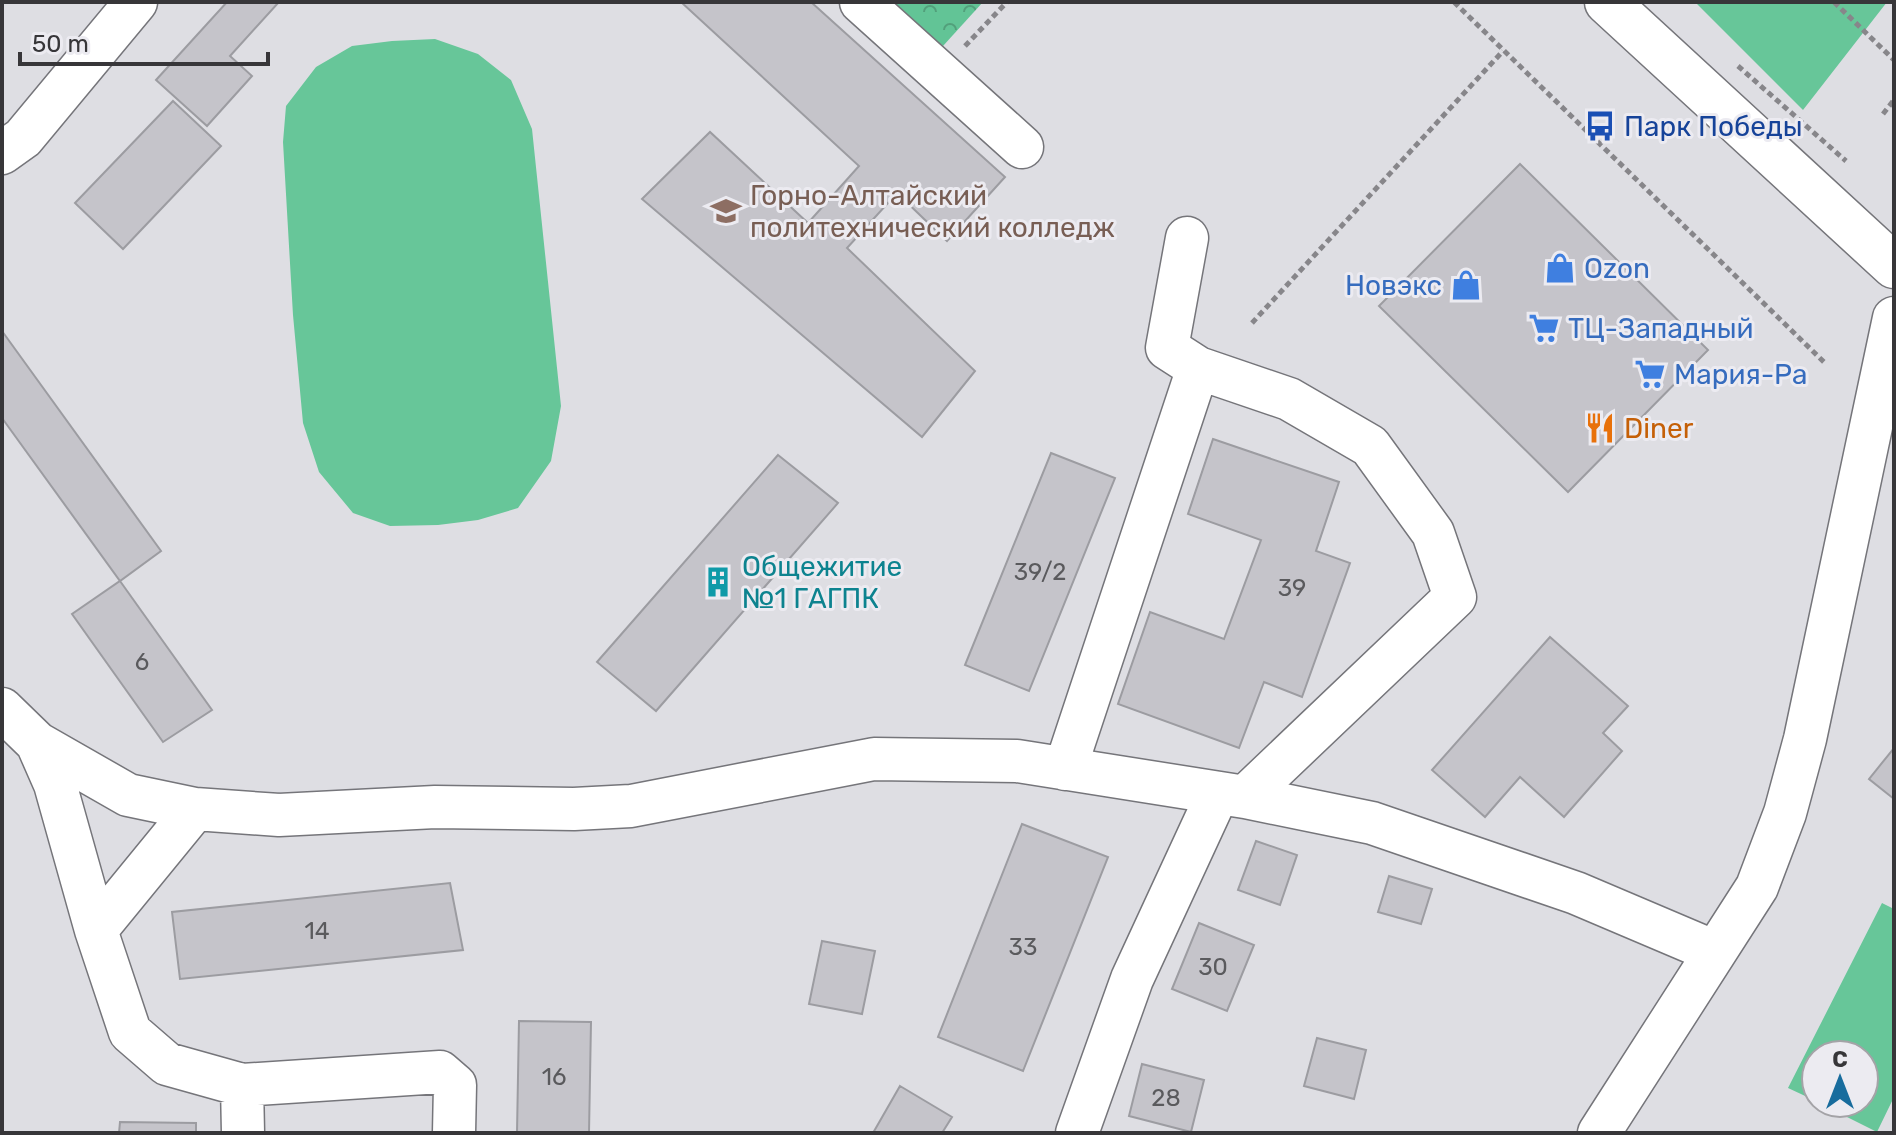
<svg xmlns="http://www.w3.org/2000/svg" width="1896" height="1135" font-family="Rubik,sans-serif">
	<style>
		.green { fill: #67c699 }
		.forest { fill: url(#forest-crowns) }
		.building { fill: #c5c4ca; stroke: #9c9ca1; stroke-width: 2 }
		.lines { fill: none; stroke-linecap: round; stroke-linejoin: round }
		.minor-casing { stroke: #75757a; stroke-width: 45 }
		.major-casing { stroke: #75757a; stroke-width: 47 }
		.path { stroke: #87868a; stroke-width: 5; stroke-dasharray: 6 4; stroke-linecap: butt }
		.minor { stroke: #fff; stroke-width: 42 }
		.major { stroke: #fff; stroke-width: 44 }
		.labels { text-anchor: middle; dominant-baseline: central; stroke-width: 6; stroke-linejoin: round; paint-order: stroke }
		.number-label { font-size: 24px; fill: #5a5a5d }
		.transit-label { font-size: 28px; fill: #164399; stroke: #ecebf1; text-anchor: start }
		.education-label { font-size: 28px; fill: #785e54; stroke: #ecebf1; text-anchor: start }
		.shop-label { font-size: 28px; fill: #366cbe; stroke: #ecebf1; text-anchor: start }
		.food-label { font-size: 28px; fill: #c56008; stroke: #ecebf1; text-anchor: start }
		.culture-label { font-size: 28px; fill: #0d838f; stroke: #ecebf1; text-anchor: start }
	</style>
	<defs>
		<pattern id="forest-crowns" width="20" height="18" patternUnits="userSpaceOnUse" patternTransform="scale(2)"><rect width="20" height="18" fill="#62c496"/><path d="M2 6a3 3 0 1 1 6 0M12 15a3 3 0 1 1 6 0" fill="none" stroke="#52a07b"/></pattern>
	</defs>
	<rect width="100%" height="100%" fill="#dedee3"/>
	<path class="green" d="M1695 2H1887L1803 110Z
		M435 39 478 54 511 80 532 129 561 406 551 461 518 508 478 520 438 525 390 526 353 513 319 472 303 423 293 315 283 142 286 106 316 67 352 46 392 41Z
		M1882 903 1894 909V1097L1877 1132 1819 1103H1864V1055H1816V1101L1788 1088Z"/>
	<path class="forest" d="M890 2H983L943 46Z"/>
	<path class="building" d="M227 2H279L230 56 252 76 207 126 156 80Z
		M681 2H811L1005 177 947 241 897 193 847 248 975 371 922 437 642 199 710 132 808 223 859 166Z
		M173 101 221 146 123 249 75 203Z
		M1520 164 1708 350 1568 492 1379 306Z
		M2 331 161 551 120 581 2 418Z
		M1213 439 1339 482 1316 551 1350 563 1302 697 1264 682 1239 748 1118 704 1150 612 1224 639 1261 540 1188 514Z
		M1051 453 1115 478 1029 691 965 665Z
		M778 455 838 503 656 711 597 662Z
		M120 581 212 710 163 742 72 614Z
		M1550 637 1628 706 1603 733 1622 751 1564 817 1520 777 1485 817 1432 770Z
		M1894 748V799L1869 779Z
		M1022 824 1108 857 1023 1071 938 1037Z
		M1256 841 1297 855 1280 905 1238 890Z
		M1389 876 1432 889 1421 924 1378 912Z
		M450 883 463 950 180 979 172 912Z
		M1199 923 1254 945 1227 1011 1172 989Z
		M822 941 875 951 862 1014 809 1004Z
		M519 1021 591 1022 589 1133H517Z
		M1317 1038 1366 1050 1354 1099 1304 1086Z
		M1142 1064 1204 1080 1191 1132 1129 1116Z
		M900 1086 952 1117 942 1133H873Z
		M120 1122 196 1123V1133H119Z"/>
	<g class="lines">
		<g class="minor-casing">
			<path id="minor" d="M861 2 1022 147
				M2 153 23 138 136 2
				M1187 238 1167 348 1198 368
				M2 709 37 743 128 795 195 809 279 815 435 807 574 809 631 806 874 759 1017 761 1245 797 1372 823 1576 893 1715 952
				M37 743 55 784 96 930 130 1032 167 1064 242 1085 440 1072 455 1085 454 1133
				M1065 769 1198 368 1289 399 1370 446 1433 533 1455 597 1245 797
				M96 930 195 809
				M242 1085 243 1133
				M1077 1133 1132 979 1218 793
				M1599 1133 1757 887 1785 813 1805 739 1894 318"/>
		</g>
		<g class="major-casing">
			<path id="major" d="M1607 2 1894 266"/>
		</g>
		<path class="path" d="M1454 2 1826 364
			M1834 2 1894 60
			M965 46 1007 2
			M1738 66 1846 161
			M1883 114 1894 100
			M1252 323 1503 51"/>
		<use href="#minor" class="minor"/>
		<use href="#major" class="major"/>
	</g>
	<defs>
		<g id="bus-bare" transform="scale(2.4)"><path d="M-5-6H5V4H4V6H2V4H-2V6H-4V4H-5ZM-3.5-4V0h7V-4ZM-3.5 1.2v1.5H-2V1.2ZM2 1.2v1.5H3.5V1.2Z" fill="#1a4fb4" stroke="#ecebf1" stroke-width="2.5" paint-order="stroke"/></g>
		<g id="university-bare" transform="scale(2.4)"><path d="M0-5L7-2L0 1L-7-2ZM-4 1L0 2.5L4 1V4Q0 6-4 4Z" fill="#8d6e63" stroke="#ecebf1" stroke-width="2.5" paint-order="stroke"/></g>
		<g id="shop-bare" transform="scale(2.4)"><path d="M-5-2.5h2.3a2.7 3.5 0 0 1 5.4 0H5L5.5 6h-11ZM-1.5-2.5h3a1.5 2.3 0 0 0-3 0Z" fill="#3f7fe0" stroke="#ecebf1" stroke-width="2.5" paint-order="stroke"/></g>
		<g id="supermarket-bare" transform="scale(2.4)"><path d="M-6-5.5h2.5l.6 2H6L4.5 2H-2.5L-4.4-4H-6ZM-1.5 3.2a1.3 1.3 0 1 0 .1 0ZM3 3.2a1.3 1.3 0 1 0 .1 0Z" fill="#3f7fe0" stroke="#ecebf1" stroke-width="2.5" paint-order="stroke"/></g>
		<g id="restaurant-bare" transform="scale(2.4)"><path d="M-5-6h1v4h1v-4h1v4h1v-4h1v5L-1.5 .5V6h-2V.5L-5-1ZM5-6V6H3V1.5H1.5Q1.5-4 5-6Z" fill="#e8710a" stroke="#ecebf1" stroke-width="2.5" paint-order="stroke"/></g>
		<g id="building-bare" transform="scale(2.4)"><path d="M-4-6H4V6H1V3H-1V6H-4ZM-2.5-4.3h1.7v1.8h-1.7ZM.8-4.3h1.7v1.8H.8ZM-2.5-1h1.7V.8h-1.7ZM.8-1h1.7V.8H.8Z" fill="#0f9aa8" stroke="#ecebf1" stroke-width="2.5" paint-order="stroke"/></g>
	</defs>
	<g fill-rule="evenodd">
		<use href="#bus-bare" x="1600" y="126"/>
		<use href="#university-bare" x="726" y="211"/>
		<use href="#shop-bare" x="1560" y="268"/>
		<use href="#shop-bare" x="1466" y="285"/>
		<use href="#supermarket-bare" x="1544" y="328"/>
		<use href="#supermarket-bare" x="1650" y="374"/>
		<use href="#restaurant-bare" x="1600" y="428"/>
		<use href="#building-bare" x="718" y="582"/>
	</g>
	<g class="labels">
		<g class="number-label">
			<text x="1040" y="572">39/2</text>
			<text x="1292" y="588">39</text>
			<text x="142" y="662">6</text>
			<text x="317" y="931">14</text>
			<text x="1023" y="947">33</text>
			<text x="1213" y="967">30</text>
			<text x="554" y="1077">16</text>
			<text x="1166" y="1098">28</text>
		</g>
		<g class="transit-label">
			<text x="1624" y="126">Парк Победы</text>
		</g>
		<g class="education-label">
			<text x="750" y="195">Горно-Алтайский<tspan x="750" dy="32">политехнический колледж</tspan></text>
		</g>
		<g class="shop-label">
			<text x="1584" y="268">Ozon</text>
			<text x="1442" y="285" text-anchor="end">Новэкс</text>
			<text x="1568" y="328">ТЦ-Западный</text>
			<text x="1674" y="374">Мария-Ра</text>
		</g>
		<g class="food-label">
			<text x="1624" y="428">Diner</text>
		</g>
		<g class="culture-label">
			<text x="742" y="566">Общежитие<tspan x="742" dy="32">№1 ГАГПК</tspan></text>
		</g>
	</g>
	<rect width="1896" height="1135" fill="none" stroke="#373639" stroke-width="8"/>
	<g transform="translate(1840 1079)"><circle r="38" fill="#ecebf1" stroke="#a4a3a7" stroke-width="2"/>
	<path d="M0-6L14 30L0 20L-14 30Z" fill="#186c9d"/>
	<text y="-12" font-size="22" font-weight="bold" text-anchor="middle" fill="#373639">С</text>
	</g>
	<path d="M20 52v12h248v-12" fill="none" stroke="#373639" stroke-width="4"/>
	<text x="32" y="52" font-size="24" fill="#373639" stroke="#ecebf1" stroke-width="6" paint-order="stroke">50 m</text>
</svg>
